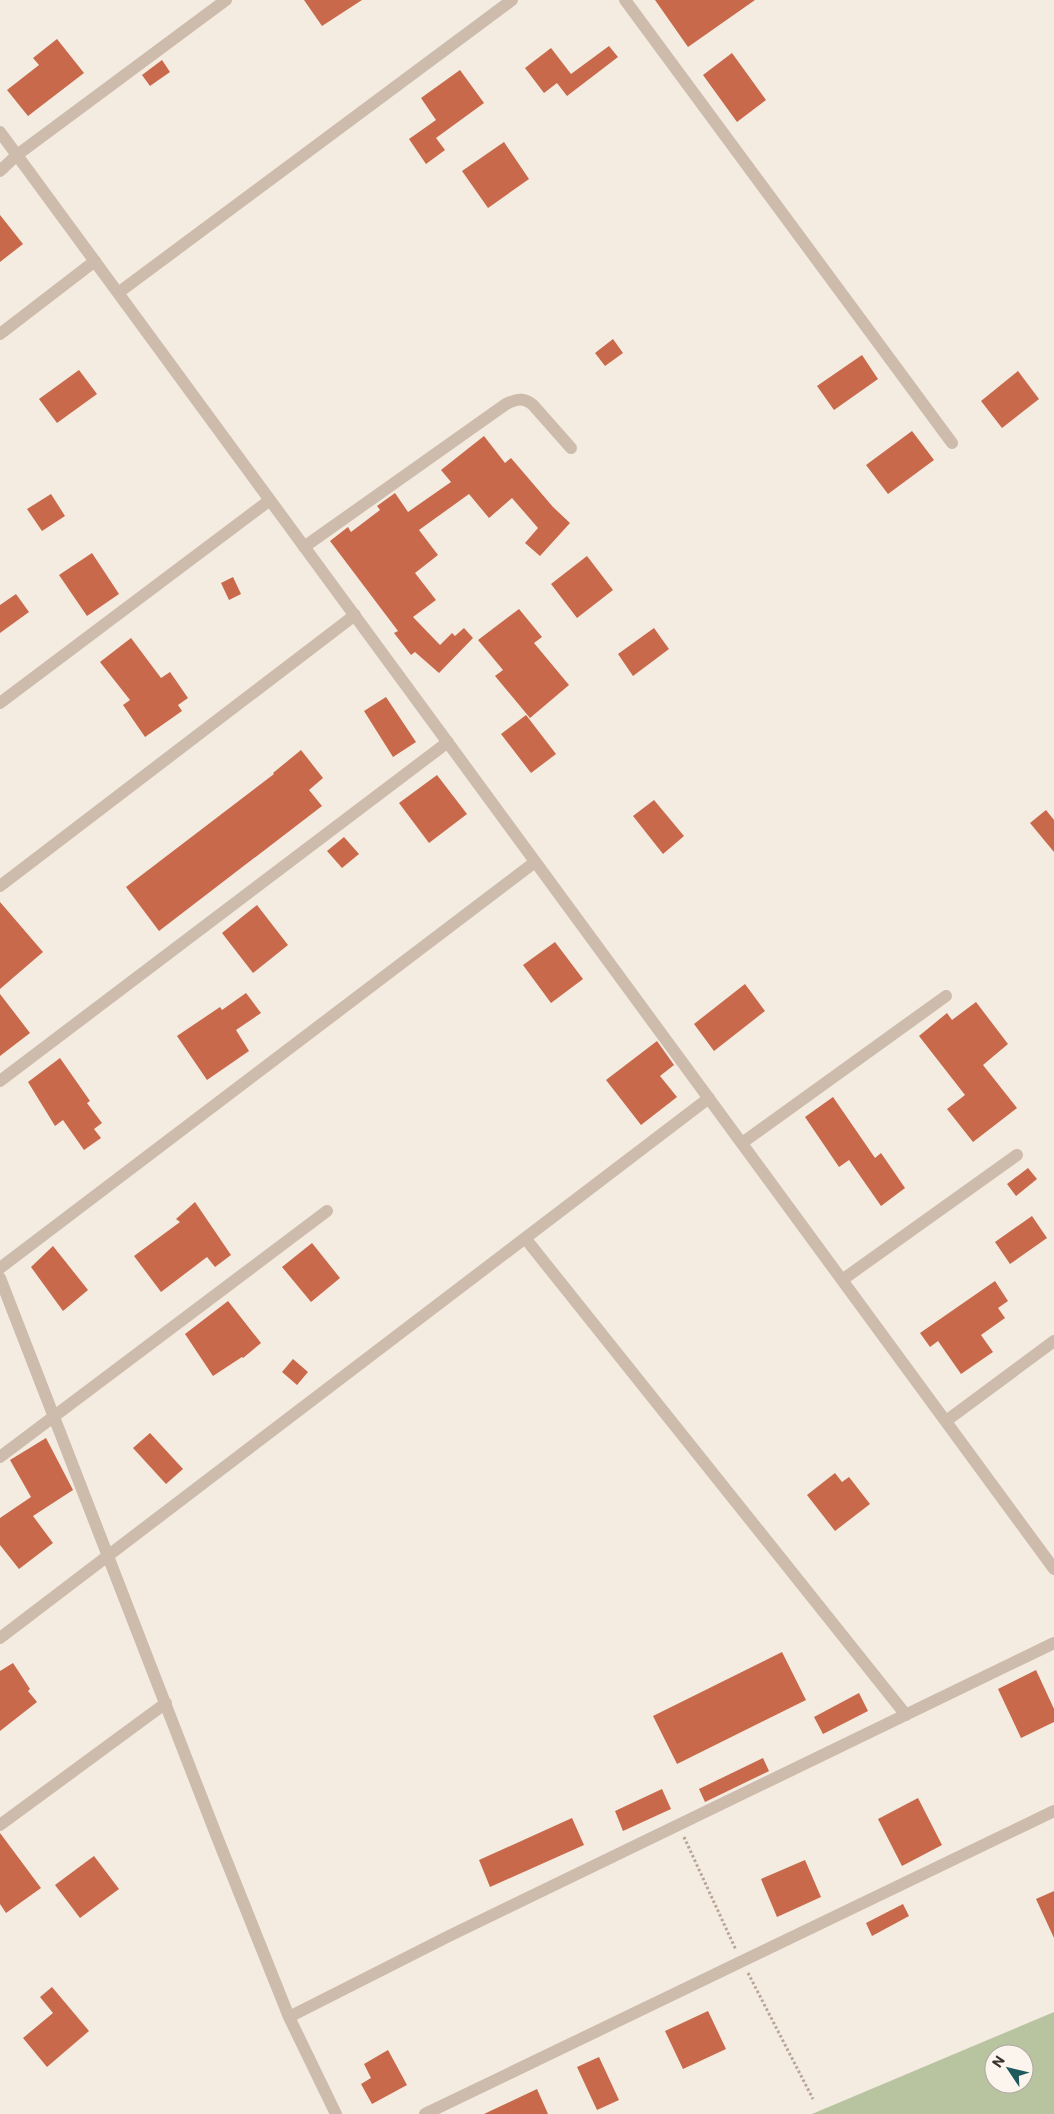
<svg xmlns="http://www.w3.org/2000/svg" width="1054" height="2114" font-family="Commissioner,sans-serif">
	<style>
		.green { fill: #b8c4a0; fill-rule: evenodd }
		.building { fill: #c8694b }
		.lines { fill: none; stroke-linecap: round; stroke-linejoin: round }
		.path { stroke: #b9a596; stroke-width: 3; stroke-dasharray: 2.5 2.5; stroke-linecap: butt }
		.minor { stroke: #cdbbac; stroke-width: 12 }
	</style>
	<rect width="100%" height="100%" fill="#f4ebe1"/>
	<path class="green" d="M1054 2012V2114H812ZM994 2054H1024V2084H994Z"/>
	<path class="building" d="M304 0H362L322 26Z
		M655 0H755L688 47Z
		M57 39 84 73 28 116 7 90 39 65 33 58Z
		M609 46 618 57 567 96 557 83 544 93 525 68 551 48 571 74Z
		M732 53 766 100 737 122 703 75Z
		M162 60 170 72 150 86 142 75Z
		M460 70 484 103 436 138 445 150 426 164 409 139 436 120 421 98Z
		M504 142 529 179 488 208 462 171Z
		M0 215 23 244 0 262Z
		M613 339 623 353 605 366 595 353Z
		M862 355 878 379 834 410 817 386Z
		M79 370 97 394 57 423 39 399Z
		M1018 371 1039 399 1002 428 981 401Z
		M912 431 934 460 888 494 866 465Z
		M484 436 505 463 511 458 553 507 570 523 540 556 525 543 538 528 512 498 489 518 469 494 419 530 438 555 415 573 436 600 413 617 440 645 452 633 455 636 464 628 473 638 439 673 415 652 411 655 394 633 398 631 330 541 348 527 351 532 380 510 377 506 395 493 408 512 451 482 441 470Z
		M51 494 65 516 42 531 27 509Z
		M92 553 119 594 87 616 59 575Z
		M587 556 613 590 577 618 551 584Z
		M233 577 241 594 229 600 221 583Z
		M16 594 29 612 0 633V605Z
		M519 609 542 637 534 643 569 685 530 718 495 676 503 670 478 640Z
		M654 628 669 649 633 676 618 654Z
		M131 638 161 678 170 672 188 698 178 705 182 711 145 737 123 705 130 700 100 662Z
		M386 697 416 742 393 757 364 711Z
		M526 715 556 754 531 773 501 734Z
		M301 750 323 778 309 790 322 806 159 931 126 887 274 774 273 773Z
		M437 775 467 814 429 843 399 803Z
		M654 800 684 836 663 854 633 816Z
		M1046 810 1054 820V852L1030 823Z
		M344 837 359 854 342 868 327 851Z
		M0 902 43 952 0 989Z
		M257 905 288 945 253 973 222 933Z
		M555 942 583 979 551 1003 523 965Z
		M745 984 765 1011 714 1051 694 1024Z
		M246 993 261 1013 236 1030 249 1051 207 1080 177 1036 220 1007 222 1010Z
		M0 994 30 1033 0 1056Z
		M976 1002 1008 1044 983 1065 1017 1108 973 1142 947 1109 965 1095 919 1036 947 1013 952 1020Z
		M657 1041 674 1065 660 1076 677 1097 641 1125 606 1080Z
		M60 1058 90 1101 87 1103 102 1123 94 1129 101 1138 84 1150 63 1120 55 1126 28 1082Z
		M833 1097 875 1158 881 1153 905 1188 881 1206 849 1160 839 1167 805 1117Z
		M1028 1168 1037 1179 1016 1196 1007 1184Z
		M195 1202 231 1255 215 1267 207 1257 161 1292 134 1256 180 1222 176 1219Z
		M1032 1216 1047 1238 1010 1264 995 1242Z
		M312 1243 340 1278 311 1302 282 1267Z
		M53 1246 88 1290 63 1311 31 1267Z
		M995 1281 1008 1301 998 1308 1005 1318 981 1335 993 1352 961 1374 938 1341 930 1347 920 1333Z
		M228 1301 261 1343 243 1358 242 1357 213 1376 185 1334Z
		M293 1359 308 1372 297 1385 282 1372Z
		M150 1433 183 1469 166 1484 133 1448Z
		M46 1438 73 1490 33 1516 53 1543 19 1569 0 1545V1518L31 1497 10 1460Z
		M835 1473 842 1482 849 1477 870 1504 835 1531 807 1495Z
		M782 1652 806 1700 677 1764 653 1716Z
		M13 1663 30 1689 28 1691 37 1702 0 1731V1671Z
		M1036 1670 1054 1709V1722L1021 1738 998 1689Z
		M859 1693 868 1711 823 1734 814 1717Z
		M763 1758 769 1771 705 1802 699 1789Z
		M662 1789 671 1809 623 1831 615 1811Z
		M918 1798 942 1845 902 1866 878 1819Z
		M572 1818 584 1845 490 1887 479 1860Z
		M0 1833 41 1888 6 1913 0 1904Z
		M94 1856 119 1889 80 1918 55 1885Z
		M805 1860 821 1897 777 1917 761 1879Z
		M1054 1891V1938L1036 1899Z
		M903 1904 909 1916 872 1936 866 1923Z
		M52 1987 89 2031 47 2067 23 2038 53 2013 40 1997Z
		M708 2011 726 2049 683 2069 665 2031Z
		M388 2050 407 2085 372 2104 361 2084 371 2078 364 2064Z
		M599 2057 619 2100 597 2110 577 2067Z
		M537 2089 548 2114H484Z"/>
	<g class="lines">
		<path class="path" d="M684 1837 736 1950
			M748 1973 813 2099"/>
		<path class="minor" d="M625 0 952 443
			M0 132 1054 1569
			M0 171 17 155 226 0
			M118 293 512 0
			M0 334 95 261
			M304 547 506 404C517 399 523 397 533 405L571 448
			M0 703 270 500
			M0 886 355 615
			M0 1081 448 742
			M742 1143 946 996
			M525 1238 906 1715
			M0 1268 535 862
			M0 1278 217 1837 289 2017 336 2114
			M842 1280 1017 1155
			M946 1421 1054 1341
			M0 1457 327 1211
			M0 1638 709 1098
			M0 1825 166 1703
			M289 2017 449 1936 1054 1643
			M425 2114 1054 1811"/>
	</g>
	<g transform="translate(1009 2069) rotate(305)"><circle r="24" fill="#fbf5ee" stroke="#aea6a0"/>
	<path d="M0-4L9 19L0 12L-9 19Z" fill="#1f5a5e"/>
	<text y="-8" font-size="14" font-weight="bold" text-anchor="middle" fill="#3b302b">N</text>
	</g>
</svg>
